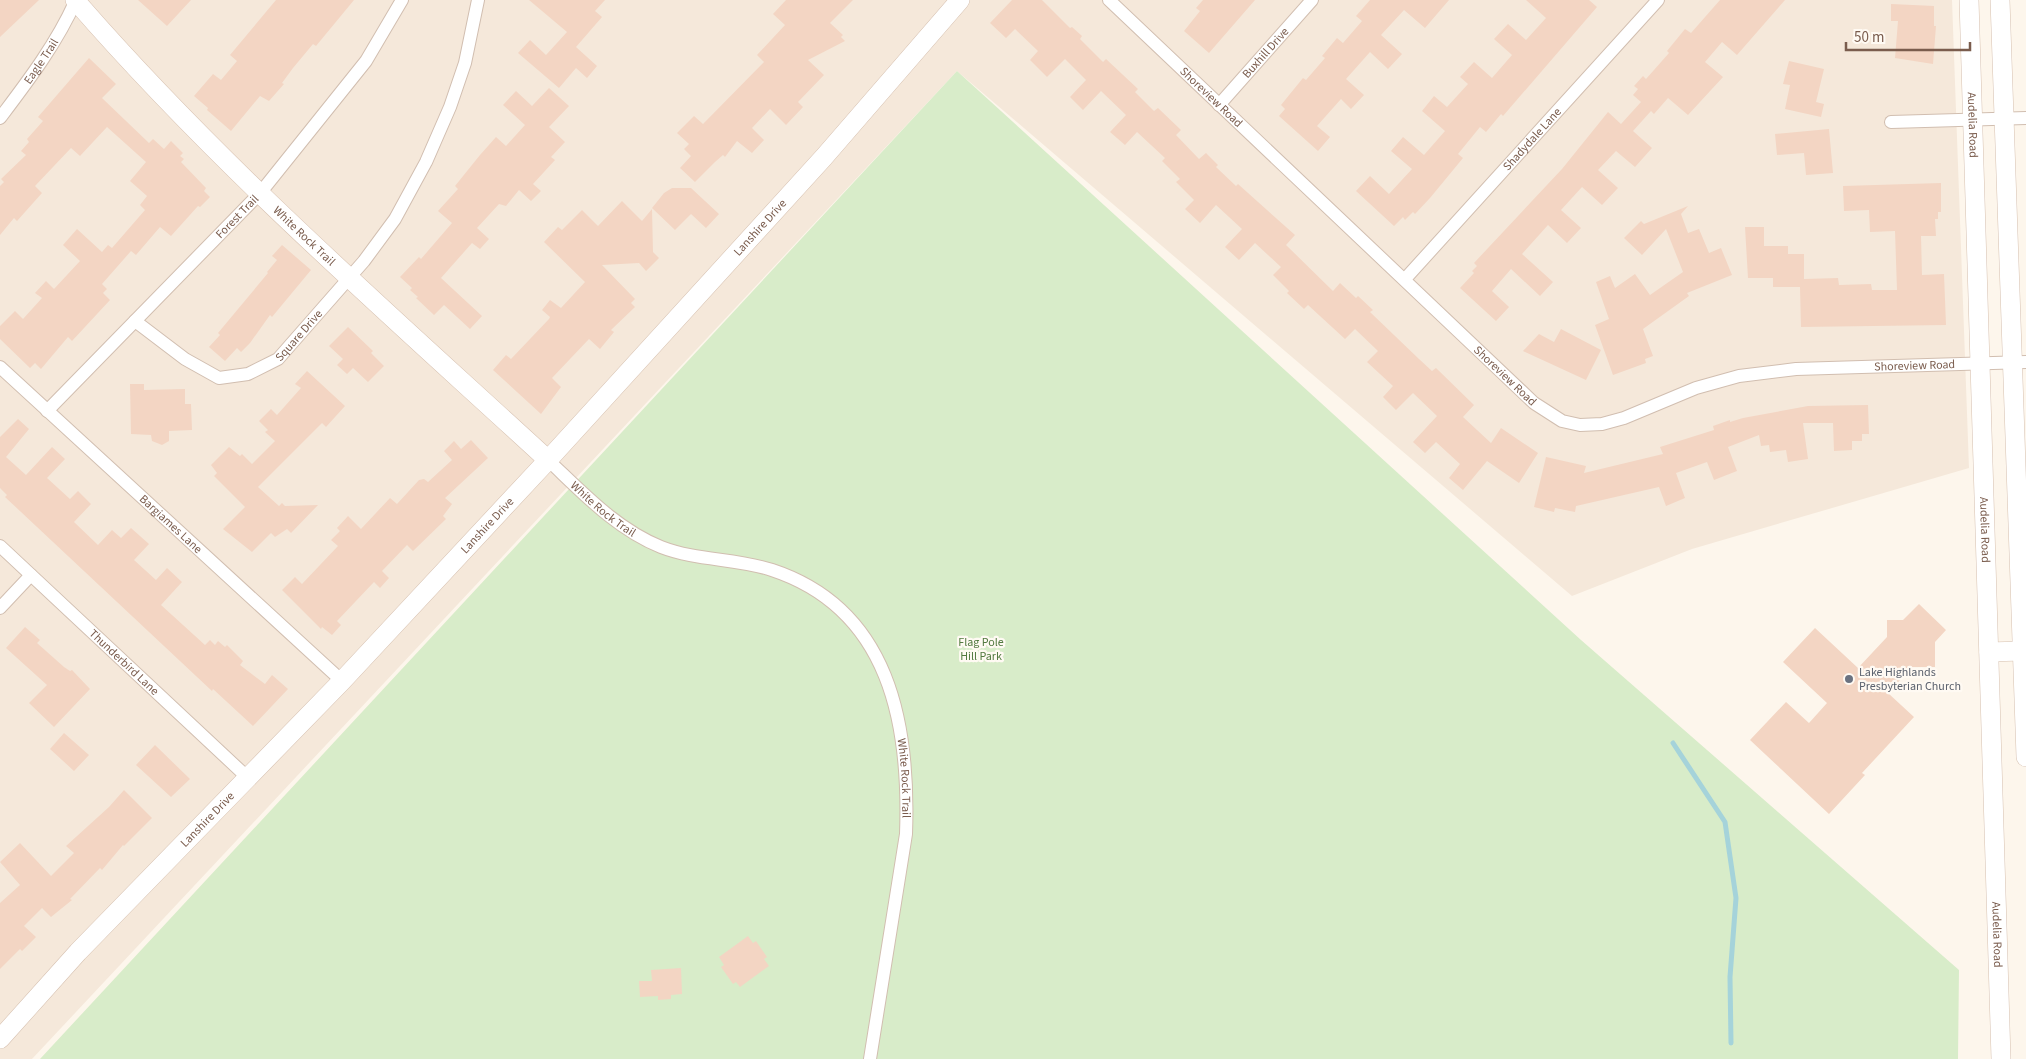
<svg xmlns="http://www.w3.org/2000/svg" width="2026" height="1059" font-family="'Source Sans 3',sans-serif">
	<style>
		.residential { fill: #f5e8da }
		.green { fill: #d8ecc9 }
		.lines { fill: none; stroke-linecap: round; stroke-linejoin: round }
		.stream { stroke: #a5d3da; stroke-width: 5 }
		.building { fill: #f3d5c3 }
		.street-casing { stroke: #d1beb0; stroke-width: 14 }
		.secondary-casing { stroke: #d6c0b0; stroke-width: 20 }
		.street { stroke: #fff; stroke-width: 12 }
		.secondary { stroke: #fff; stroke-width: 19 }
		.worship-dot { fill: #6b7280; stroke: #fffaf3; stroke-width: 2 }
		.labels { text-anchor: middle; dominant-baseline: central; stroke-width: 4.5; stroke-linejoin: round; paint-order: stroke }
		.street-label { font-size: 12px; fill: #7a5c4d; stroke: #fffaf3 }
		.park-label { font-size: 12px; fill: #537a41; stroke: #fffaf3 }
		.worship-label { font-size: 12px; fill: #5b616d; stroke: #fffaf3; text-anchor: start }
	</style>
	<rect width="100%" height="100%" fill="#fdf6ec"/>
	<path class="residential" d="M0 0H1952L1969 468 1692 549 1572 596 957 71 32 1059H0Z"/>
	<path class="green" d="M957 71 1581 640 1959 970 1958 1059H40Z"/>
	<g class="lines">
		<path class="stream" d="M1673 743 1725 822 1736 898 1730 977 1731 1043"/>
	</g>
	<path class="building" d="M0 0H39L0 37Z
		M138 0H191L167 26Z
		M276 0H354L316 46 313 44 293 68 282 83 284 84 269 101 260 96 231 131 207 110 208 108 194 96 213 74 221 80 237 61 230 55Z
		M529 0H605L595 11 602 17 576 47 597 66 587 78 576 68 559 88 518 53 530 40 546 55 567 32Z
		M786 0H853L830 23 843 35 841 37 845 41 808 60 824 75 798 102 803 107 786 125 770 109 752 128 764 140 752 153 737 141 725 157 723 155 715 162 695 182 680 168 691 156 684 149 689 144 677 133 694 116 703 124 764 62 757 55 785 25 773 14Z
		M1012 0H1042L1070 28 1072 27 1082 36 1080 39 1103 62 1106 59 1138 89 1135 92 1154 111 1158 108 1181 130 1176 135 1199 159 1206 153 1218 165 1216 167 1236 186 1238 184 1295 235 1286 245 1333 291 1340 283 1356 298 1358 296 1373 310 1370 312 1419 359 1432 371 1436 368 1474 405 1463 417 1491 443 1501 428 1538 453 1519 483 1487 461 1463 490 1449 478 1460 464 1436 442 1425 453 1413 442 1437 416 1413 393 1396 410 1383 397 1393 386 1367 362 1378 351 1355 329 1345 339 1308 305 1304 309 1287 293 1289 291 1273 275 1281 267 1255 243 1239 260 1225 247 1242 229 1216 205 1200 223 1185 209 1194 200 1176 182 1180 179 1162 161 1165 158 1137 132 1125 145 1110 132 1126 115 1101 91 1083 110 1070 97 1086 80 1065 59 1047 77 1030 60 1038 51 1015 29 1006 38 990 23Z
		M1203 0H1255L1209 53 1184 31 1200 11 1196 8Z
		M1370 0H1449L1425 28 1404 10 1381 35 1402 54 1388 69 1370 52 1346 79 1364 95 1351 109 1341 99 1317 126 1330 137 1318 151 1279 116 1285 109 1281 105 1303 78 1306 80 1325 58 1322 56 1337 38 1343 43 1362 21 1356 16Z
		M1526 0H1589L1597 7 1503 116 1501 114 1486 132 1480 127 1458 154 1463 158 1430 198 1415 214 1413 212 1405 220 1403 217 1394 226 1356 191 1370 176 1389 194 1412 169 1391 151 1403 137 1424 155 1445 131 1422 111 1434 96 1447 107 1468 84 1460 77 1474 62 1492 78 1512 55 1494 39 1508 24 1526 40 1546 18Z
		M1720 0H1785L1737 55 1722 42 1705 62 1723 77 1688 115 1668 98 1654 114 1651 111 1633 131 1652 148 1635 167 1616 151 1598 170 1618 188 1602 205 1582 187 1561 210 1581 228 1567 243 1548 225 1522 254 1553 282 1540 296 1511 269 1492 291 1509 307 1496 321 1460 288 1474 273 1472 271 1477 266 1474 263 1562 169 1608 112 1621 124 1641 102 1633 95 1638 89 1634 86 1643 76 1646 79 1669 53 1667 51 1685 29 1691 33Z
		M1891 4 1934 6V26H1936L1933 64 1895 58 1898 21H1891Z
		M89 58 116 84 102 98 149 143 153 139 164 149 171 141 183 153 180 156 184 159 181 162 206 188 204 191 210 197 200 207 198 206 171 236 160 227 136 255 131 251 102 284 107 289 103 293 110 300 72 341 68 337 41 369 35 363 30 368 0 339V326L15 311 23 319 42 298 35 293 46 281 54 289 80 261 63 245 77 229 102 252 108 245 112 248 145 210 140 205 147 196 130 181 146 162 107 127 80 156 71 148 35 186 42 193 17 221 14 218 0 235V186L4 182 1 179 26 155 21 151 29 142 27 139 43 121 38 117Z
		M1789 61 1824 69 1816 102 1824 104 1821 117 1785 109 1790 85 1783 84Z
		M549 88 569 106 549 127 565 142 551 157 555 160 533 184 541 191 531 201 519 190 506 206 499 204 477 228 489 239 480 249 472 243 441 278 482 316 470 329 444 305 434 315 416 298 418 297 410 290 412 288 400 277 419 257 421 259 452 223 438 211 458 189 455 186 480 155 496 137 506 146 525 125 503 105 516 91 532 106Z
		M1829 129 1833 173 1806 175 1804 153 1777 155 1775 134Z
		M1941 183V212H1938V219H1935L1936 236H1921L1922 275 1944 274 1946 325 1801 327 1800 287H1773V278H1748L1745 227H1764V246H1788V254H1804V279L1838 278 1839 285 1871 284 1872 290H1897L1895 231 1870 232 1869 210 1844 211 1843 186Z
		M672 188H691L719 214 706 228 691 214 675 230 652 208 664 193Z
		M622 201 642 221 652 209 653 252 659 258 646 271 639 263 602 265 635 299 631 303 635 307 611 330 614 332 600 349 589 339 552 378 561 387 541 414 493 370 506 355 511 359 549 319 550 317 542 310 550 300 561 308 585 282 544 242 558 227 562 230 582 210 598 226Z
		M1688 206 1681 214 1688 233 1699 229 1709 253 1721 248 1732 275 1687 293 1689 296 1643 329 1653 356 1645 359 1646 363 1613 375 1595 325 1609 319 1596 282 1610 276 1615 288 1635 274 1650 295 1683 272 1666 229 1642 255 1624 238 1641 221 1644 224Z
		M282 245 311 270 272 317 270 315 250 343 241 352 237 348 225 361 209 347 220 335 218 333 268 273 267 272 277 260 272 256Z
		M348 327 373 351 371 353 384 366 368 382 353 368 347 374 337 365 343 359 329 346Z
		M1561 329 1601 350 1586 380 1523 351 1539 334 1554 342Z
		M307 371 345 406 326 427 322 423 258 487 279 506 282 503 285 506 318 505 291 533 287 529 275 537 271 533 252 552 223 529 245 507 214 476 217 473 211 465 229 447 240 456 242 454 252 464 275 441 265 432 268 430 259 421 271 409 277 415 301 388 295 384Z
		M130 384H144V390L185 389V404H191L192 430 169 431V441L162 445 152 441 151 435 131 434Z
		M1868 405 1869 434H1862V441H1852V450L1834 451 1833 423H1803L1808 459 1788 462 1786 450 1770 452 1769 445 1761 446 1759 435 1728 447 1737 471 1714 480 1707 462 1676 473 1685 498 1666 506 1659 487 1576 506 1575 512 1555 508 1554 512 1534 507 1546 457 1586 466 1584 473 1663 454 1660 447 1714 430 1713 426 1730 420V422L1743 418 1808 406Z
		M18 419 29 429 6 457 26 475 52 447 65 459 47 478 70 499 78 491 91 504 74 522 98 545 112 530 121 538 131 528 149 544 134 560 156 580 167 568 182 582 161 605 205 645 210 640 215 645 218 641 225 647 227 645 243 661 240 665 265 684 272 675 288 689 253 726 213 689 212 691 5 497 7 495 0 488V437Z
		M471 440 488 458 445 498 452 504 443 516 446 519 413 551 407 545 382 571 389 578 380 588 374 582 337 621 341 625 332 635 322 627 321 629 282 590 295 577 302 584 338 546 331 540 340 531 337 528 348 516 361 529 390 498 397 504 419 480 424 479 428 482 452 460 444 451 454 441 461 449Z
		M1919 604 1946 630 1935 642V667H1912L1888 693 1914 717 1862 773 1865 775 1829 814 1750 740 1786 702 1809 723 1827 703 1783 662 1815 628 1858 668 1887 637V620H1903Z
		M25 627 40 640 37 643 64 667 70 671 72 670 90 689 54 727 29 703 47 685 6 648Z
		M64 733 89 755 74 771 50 749Z
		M155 745 190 779 171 797 136 765Z
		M124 790 152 818 124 846 123 845 102 870 100 868 70 899 72 900 51 917 42 908 24 926 36 937 22 951 20 949 0 969V903L20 885 0 862 20 843 51 876 74 853 66 846 109 807Z
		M748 936 753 943 756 941 767 957 764 959 769 966 740 987 736 982 733 984 721 967 724 965 719 957Z
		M681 968 682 994 671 995V999L658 1000V996L640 997 639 981H652L651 970Z"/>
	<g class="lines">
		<g class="street-casing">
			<g id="street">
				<path id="s1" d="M1109 0 1534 403 1562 421 1580 425 1602 424 1624 418 1696 388 1739 376 1796 369 2026 362"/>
				<path id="s2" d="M1219 105 1312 0"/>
				<path id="s3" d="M0 118C28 81 57 43 76 0"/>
				<path d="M1891 122 2026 118"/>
				<path id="s4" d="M1405 279 1658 0"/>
				<path id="s5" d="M135 321 185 359 219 378 248 374 278 359 364 261 395 219 426 162 450 107 465 63 478 0"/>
				<path id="s6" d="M0 367 342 681"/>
				<path id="s7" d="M47 411 261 192 366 61 402 0"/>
				<path id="s8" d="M548 460C582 492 616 529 661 547 697 561 736 558 772 570 890 609 910 724 906 834L870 1059"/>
				<path id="s9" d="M0 546 247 777"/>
				<path d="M0 608 31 575"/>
			</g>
		</g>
		<g class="secondary-casing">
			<g id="secondary">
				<path id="s10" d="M75 0C218 165 387 312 548 460"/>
				<path id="s11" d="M1969 0 2001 1059"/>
				<path d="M2000 0 2026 757"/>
				<path d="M1989 652 2022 651"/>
				<path id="s12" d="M0 1039 78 952 342 681 548 460 824 157 960 0"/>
			</g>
		</g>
		<use href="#street" class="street"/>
		<use href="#secondary" class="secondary"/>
	</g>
	<circle class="worship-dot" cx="1849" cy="679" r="5"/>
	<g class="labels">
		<g class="street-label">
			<text stroke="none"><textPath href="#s2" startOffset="70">Buxhill Drive</textPath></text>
			<text stroke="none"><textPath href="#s3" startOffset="70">Eagle Trail</textPath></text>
			<text stroke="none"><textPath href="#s1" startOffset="141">Shoreview Road</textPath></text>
			<text stroke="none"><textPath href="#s11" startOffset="125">Audelia Road</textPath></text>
			<text stroke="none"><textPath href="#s4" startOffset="189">Shadydale Lane</textPath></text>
			<text stroke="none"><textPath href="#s7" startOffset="272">Forest Trail</textPath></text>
			<text stroke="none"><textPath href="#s12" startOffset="1112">Lanshire Drive</textPath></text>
			<text stroke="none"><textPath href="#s10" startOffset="329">White Rock Trail</textPath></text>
			<text stroke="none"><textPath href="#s5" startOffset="196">Square Drive</textPath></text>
			<text stroke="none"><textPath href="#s1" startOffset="981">Shoreview Road</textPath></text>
			<text stroke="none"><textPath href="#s1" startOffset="546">Shoreview Road</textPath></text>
			<text stroke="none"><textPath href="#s8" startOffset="74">White Rock Trail</textPath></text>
			<text stroke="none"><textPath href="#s6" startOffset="232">Bargiames Lane</textPath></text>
			<text stroke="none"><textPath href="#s12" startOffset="708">Lanshire Drive</textPath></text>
			<text stroke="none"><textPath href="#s11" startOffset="530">Audelia Road</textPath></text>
			<text stroke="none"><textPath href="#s9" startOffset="170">Thunderbird Lane</textPath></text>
			<text stroke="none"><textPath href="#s8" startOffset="522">White Rock Trail</textPath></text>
			<text stroke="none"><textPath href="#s12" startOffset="302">Lanshire Drive</textPath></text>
			<text stroke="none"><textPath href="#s11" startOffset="935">Audelia Road</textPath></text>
		</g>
		<g class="park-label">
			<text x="981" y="642">Flag Pole<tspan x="981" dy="14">Hill Park</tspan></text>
		</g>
		<g class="worship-label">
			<text x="1859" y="672">Lake Highlands<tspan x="1859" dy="14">Presbyterian Church</tspan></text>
		</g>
	</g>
	<path d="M1846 42v8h124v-8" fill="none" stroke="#7a5c4d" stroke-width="2.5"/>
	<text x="1854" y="42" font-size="15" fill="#7a5c4d" stroke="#fffaf3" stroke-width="4" paint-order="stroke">50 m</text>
</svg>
